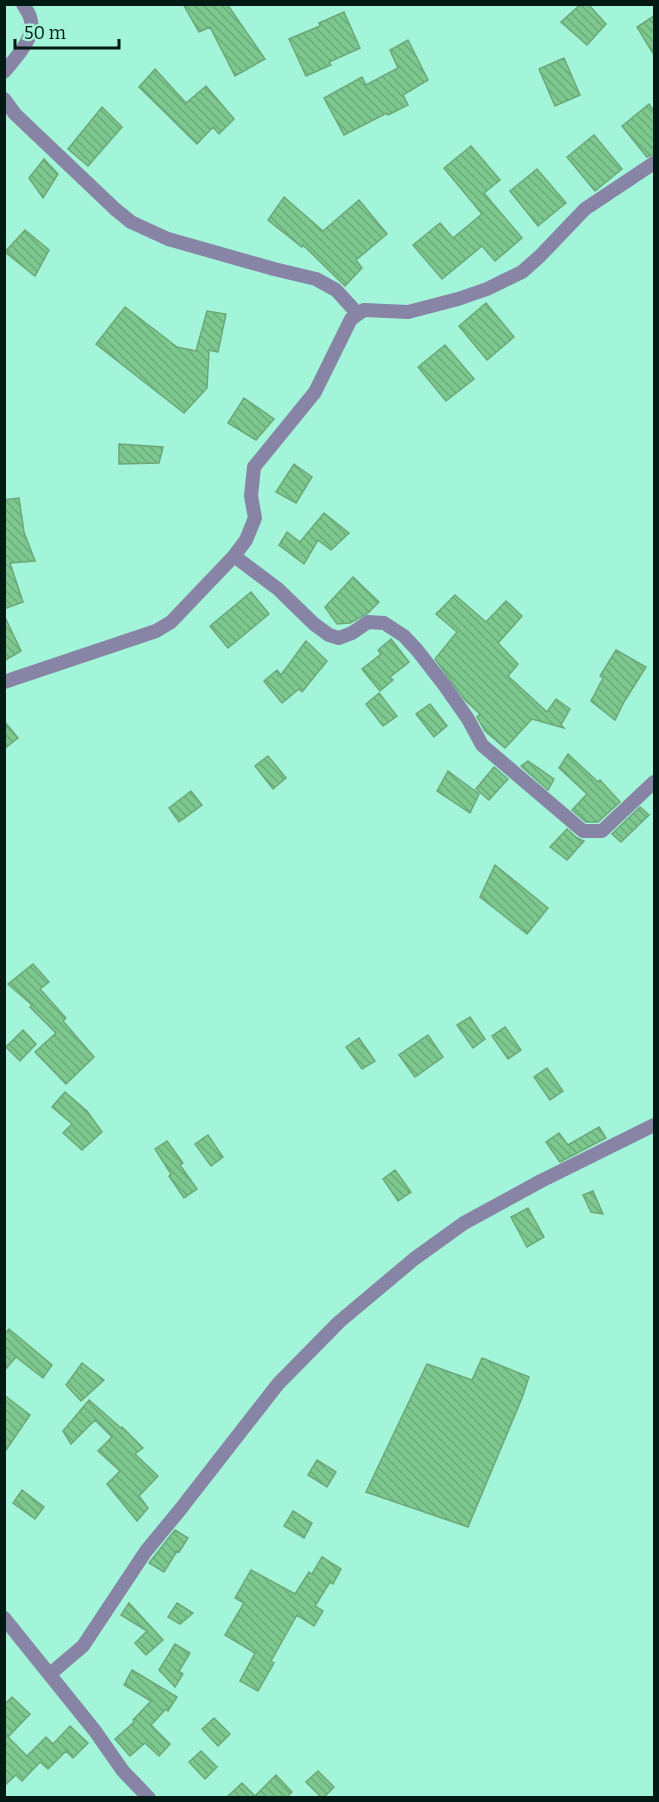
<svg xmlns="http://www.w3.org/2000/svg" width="659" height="1802" font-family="Bitter,serif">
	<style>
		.building { fill: url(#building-back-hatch); stroke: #6da779; stroke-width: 1.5 }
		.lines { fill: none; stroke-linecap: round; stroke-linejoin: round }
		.minor { stroke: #8884a5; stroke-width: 14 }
	</style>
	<defs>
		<pattern id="building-back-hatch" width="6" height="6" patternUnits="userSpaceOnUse" patternTransform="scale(1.5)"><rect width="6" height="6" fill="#7dc88e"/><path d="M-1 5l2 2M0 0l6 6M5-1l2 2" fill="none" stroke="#6aab7a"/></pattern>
	</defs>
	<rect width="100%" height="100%" fill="#a3f5d9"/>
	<path class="building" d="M183 4H227L265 59 235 76 210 27 199 32Z
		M581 4H588L606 24 587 45 561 22Z
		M344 12 360 48 329 62 331 65 306 76 289 39 320 26 319 23Z
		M654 16V55L637 27Z
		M408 40 428 80 403 95 408 105 388 115 387 113 344 135 324 98 362 77 366 85 398 68 390 50Z
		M564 58 580 95 555 106 539 69Z
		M155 69 186 103 206 86 234 119 219 134 213 127 197 144 139 87Z
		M649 104 654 111V154L647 157 622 126Z
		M102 107 122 127 88 166 68 149Z
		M594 135 622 169 595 191 567 157Z
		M471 146 500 180 484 193 522 238 495 261 482 246 442 279 413 245 440 223 453 238 482 214 444 168Z
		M44 159 58 174 43 198 29 178Z
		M537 169 566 203 538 226 510 191Z
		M284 197 323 231 359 200 387 234 356 260 362 268 345 286 303 245 302 247 268 220Z
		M25 230 49 250 35 276 5 252Z
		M486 303 514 337 487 360 459 326Z
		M125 307 177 347 196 351 207 311 226 314 218 352 209 350 207 388 184 413 96 344Z
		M445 345 474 379 446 401 418 367Z
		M244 398 274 419 256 440 228 423Z
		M119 444 163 447 159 463 119 464Z
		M294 464 312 477 296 503 276 492Z
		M19 498 24 532 35 561 10 563 23 602 4 609V500Z
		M324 513 349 533 331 550 318 540 304 564 279 545 287 532 300 542Z
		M353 577 379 602 368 613 350 623 337 624 325 607Z
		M251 592 269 614 228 648 210 626Z
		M455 595 486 622 506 601 522 616 498 643 518 664 508 676 547 712 556 699 570 709 561 725 564 728 532 719 505 748 485 731 477 717 480 714 465 700 435 659 457 632 436 614Z
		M4 615 21 651 4 661Z
		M391 639 409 662 390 677 393 680 380 691 362 669 381 654 378 650Z
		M306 641 327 661 302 692 299 689 282 703 264 681 277 670 281 675Z
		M616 650 646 667 624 702 615 720 591 701 603 678 600 676Z
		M379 693 397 716 383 726 366 704Z
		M430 704 447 726 434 737 416 714Z
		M4 721 18 738 4 749Z
		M568 754 598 782 600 780 620 802 598 822H586L572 810 587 794 559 768Z
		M268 756 286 778 273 789 255 766Z
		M528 761 554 779 548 790 521 766Z
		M494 767 508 779 489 800 476 789Z
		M448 771 479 794 470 813 437 791Z
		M191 791 202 805 179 822 169 808Z
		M640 807 649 815 621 842 612 834Z
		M567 829 577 838 584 841 567 860 550 847Z
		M495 865 548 908 527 934 480 897Z
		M33 964 49 982 40 989 66 1018 63 1021 94 1057 66 1084 35 1052 56 1033 30 1007 32 1005 8 984Z
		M470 1017 485 1039 473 1048 457 1025Z
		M505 1027 521 1050 508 1059 492 1036Z
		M23 1030 36 1044 20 1061 6 1047Z
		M428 1035 443 1057 415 1077 399 1055Z
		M359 1038 375 1061 362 1069 346 1047Z
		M547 1068 563 1091 550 1100 534 1077Z
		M65 1092 87 1111 102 1132 82 1150 63 1133 72 1124 52 1107Z
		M599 1127 606 1138 560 1162 546 1142 559 1133 568 1145Z
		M208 1135 223 1157 211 1166 195 1144Z
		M167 1141 183 1163 180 1165 197 1189 184 1198 169 1176 171 1174 155 1149Z
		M395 1170 411 1192 398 1201 383 1179Z
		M593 1191 603 1214 591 1212 583 1195Z
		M528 1208 544 1237 527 1247 511 1217Z
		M9 1329 52 1365 43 1378 16 1357 4 1371V1335Z
		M482 1358 529 1377 522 1398 468 1527 366 1492 427 1364 472 1380Z
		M82 1363 104 1380 81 1401 66 1385Z
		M4 1395 30 1415 4 1453Z
		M89 1400 121 1428 122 1427 143 1448 135 1454 158 1476 139 1496 148 1508 137 1521 107 1484 120 1471 98 1451 112 1437 95 1420 71 1444 63 1431Z
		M317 1460 336 1472 327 1487 308 1475Z
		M22 1490 44 1507 35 1519 13 1503Z
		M293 1511 312 1523 304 1538 284 1526Z
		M175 1530 188 1538 179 1552 177 1551 164 1572 149 1563Z
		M322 1557 341 1569 333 1584 330 1582 315 1606 323 1611 314 1626 297 1615 271 1661 274 1663 258 1691 240 1681 255 1653 225 1635 244 1603 235 1598 251 1570 295 1594 309 1572 312 1574Z
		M129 1603 163 1640 146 1655 135 1643 147 1631 121 1615Z
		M177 1603 193 1613 180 1624 168 1617Z
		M175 1644 190 1653 179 1671 183 1674 175 1687 159 1670Z
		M132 1670 177 1697 168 1711 166 1709 151 1725 170 1744 159 1756 145 1743 130 1756 115 1739 134 1722 133 1720 151 1701 124 1685Z
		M12 1697 30 1714 8 1737 27 1756 46 1737 53 1744 70 1726 88 1743 73 1758 66 1751 48 1769 40 1762 22 1781 16 1775 4 1786V1705Z
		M214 1718 230 1734 218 1746 202 1729Z
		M201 1751 217 1767 205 1779 189 1762Z
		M318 1771 334 1787 324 1797H321L306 1782Z
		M276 1775 292 1792 287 1797H227L242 1783 255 1796Z"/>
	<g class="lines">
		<path class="minor" d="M4 72C16 57 37 37 30 17 29 13 25 8 23 4
			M4 99 15 114 115 209 131 222 168 239 274 269 316 279 336 290 357 313
			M234 556 278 589 314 624 329 635 339 638 352 633 368 622 384 623 404 636 417 650 445 686 468 719 482 745 583 831H602L654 782
			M4 682 156 631 171 622 234 556 246 540 255 518 251 496 254 467 315 392 351 319 364 310 408 312 458 299 487 289 522 272 540 256 585 209 654 163
			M4 1618 95 1731 123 1771 149 1798
			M50 1674 83 1646 146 1551 179 1511 278 1384 339 1322 414 1259 464 1223 541 1181 654 1125"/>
	</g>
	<rect width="659" height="1802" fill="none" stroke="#021a13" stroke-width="12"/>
	<path d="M15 39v9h104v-9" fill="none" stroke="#021a13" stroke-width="3"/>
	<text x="24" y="39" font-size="18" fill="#021a13" stroke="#a3f5d9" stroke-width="4.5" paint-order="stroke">50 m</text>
</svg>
